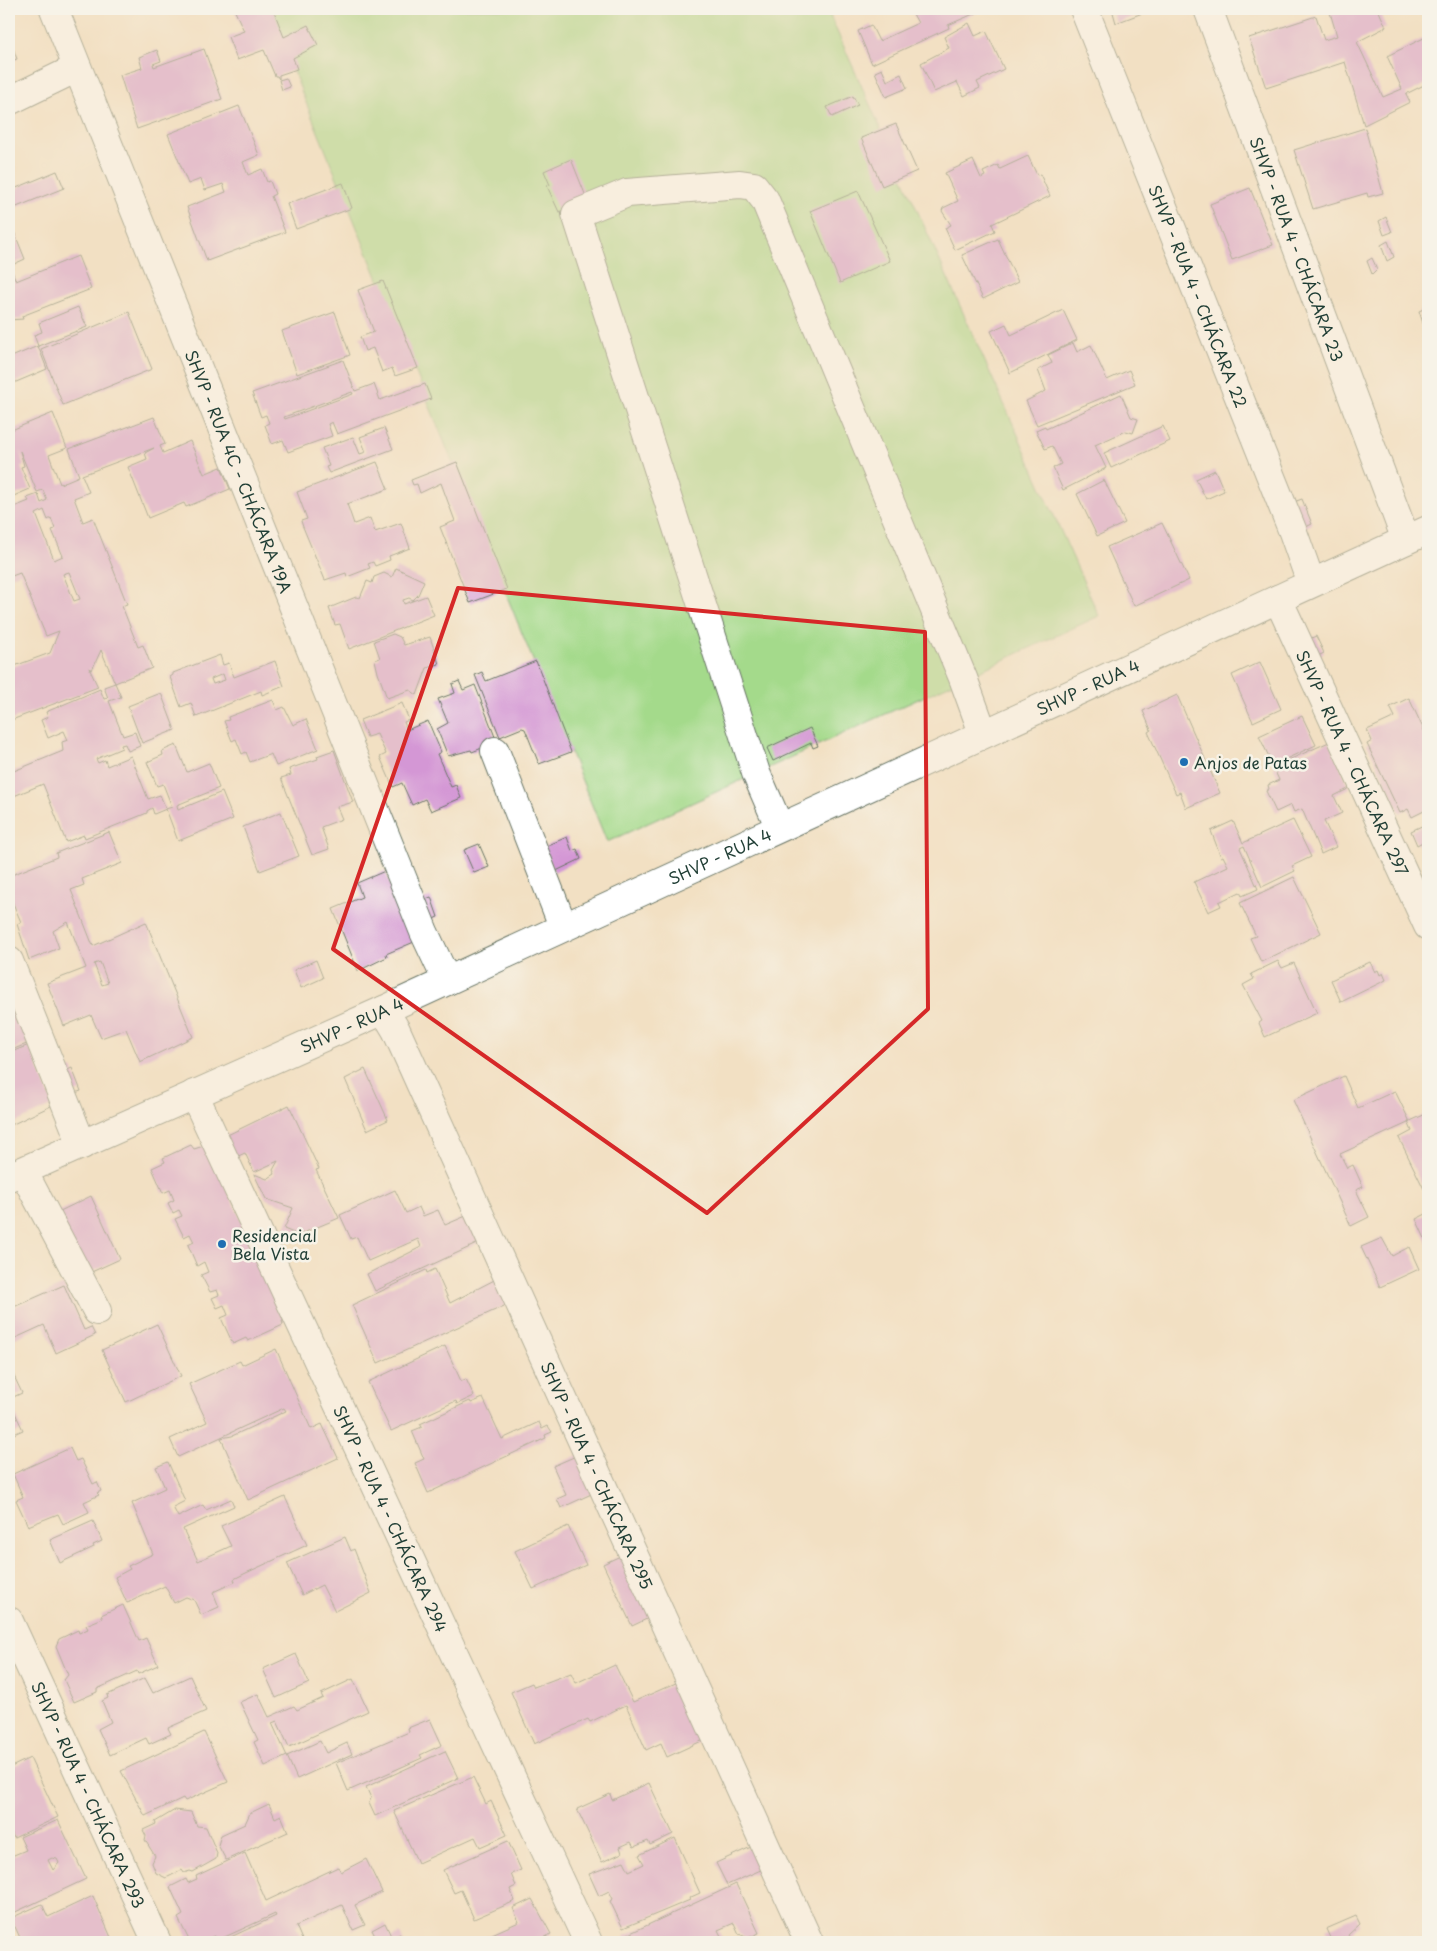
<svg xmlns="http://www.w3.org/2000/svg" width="1437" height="1951" font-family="'Playpen Sans',sans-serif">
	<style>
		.garden { fill: #a4da8b; stroke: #628c60 }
		.building { fill: #d497d5; fill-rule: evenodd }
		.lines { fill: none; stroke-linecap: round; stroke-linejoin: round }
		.minor-casing { stroke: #697666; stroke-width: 30 }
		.minor { stroke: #fff; stroke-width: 28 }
		.marked { fill: none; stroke: #d62828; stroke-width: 4; stroke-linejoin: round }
		.poi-dot { fill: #1f6fb2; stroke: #f7f3e8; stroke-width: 2 }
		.labels { text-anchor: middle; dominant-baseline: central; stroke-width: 5; stroke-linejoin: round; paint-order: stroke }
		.street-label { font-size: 16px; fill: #1f3d34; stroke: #f7f3e8 }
		.poi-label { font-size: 16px; fill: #1f3d34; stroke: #f7f3e8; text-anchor: start }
	</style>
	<rect width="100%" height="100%" fill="#f7f3e8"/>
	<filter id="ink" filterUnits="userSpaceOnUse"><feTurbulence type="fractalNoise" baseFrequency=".02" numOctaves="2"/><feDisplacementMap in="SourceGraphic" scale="10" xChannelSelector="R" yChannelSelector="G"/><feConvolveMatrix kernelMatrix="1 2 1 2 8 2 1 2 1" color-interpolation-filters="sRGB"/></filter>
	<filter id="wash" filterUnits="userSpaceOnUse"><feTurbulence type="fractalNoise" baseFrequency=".0096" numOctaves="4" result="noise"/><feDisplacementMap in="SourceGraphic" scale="20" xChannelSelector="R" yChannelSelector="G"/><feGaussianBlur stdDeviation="1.12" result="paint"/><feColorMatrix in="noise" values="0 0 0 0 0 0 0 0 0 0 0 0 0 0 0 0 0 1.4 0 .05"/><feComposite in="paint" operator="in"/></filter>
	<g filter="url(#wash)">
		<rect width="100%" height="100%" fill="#f2e0c3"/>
		<path class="garden" d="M268 9H827L1099 616 607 842Z"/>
		<g id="blocks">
			<path class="building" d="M234 9H273L284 37 308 25 318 45 293 58 297 69 279 75V79L277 76H275L264 50 237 60 228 37 244 31Z
				M924 9H985L948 25 949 28 872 64 858 31 871 25 879 41 918 23 913 14Z
				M1112 9H1153L1116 23Z
				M1329 9H1378L1386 27 1357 42 1383 97 1402 89 1387 56 1428 36V83L1406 94 1410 102 1364 125 1345 62 1266 88 1249 38 1316 16 1324 40 1337 36Z
				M969 23 975 36 986 31 1004 69 977 82 980 88 964 96 957 82 934 92 921 63 949 48 944 37Z
				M9 37 17 59 9 62Z
				M204 49 222 99 137 129 120 75 142 68 139 57 157 50 161 61 153 64 154 67Z
				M882 69 887 81 901 74 907 88 886 97 875 72Z
				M286 78 290 87 282 90 279 80Z
				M853 96 858 105 832 117 827 107Z
				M239 106 259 155 243 162 248 175 262 169 267 182 270 181 275 194 271 196 285 232 207 261 187 207 226 192 223 184 205 190 201 179 188 184 168 134Z
				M896 124 917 171 882 186 861 138Z
				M1365 128 1383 193 1368 197 1367 193 1313 209 1294 150Z
				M1028 156 1037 175 1040 174 1050 196 992 224 995 231 955 250 945 228 951 225 942 211 943 208 958 201 945 173 973 160 981 178 985 176 983 172 998 165 1000 169Z
				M571 159 587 199 559 212 547 186 550 185 544 171Z
				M57 171 64 188 9 210V191Z
				M343 183 352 208 296 229 287 204Z
				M1250 188 1273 245 1232 260 1210 204Z
				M858 191 890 261 840 283 810 211Z
				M1386 217 1392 232 1384 235 1379 221Z
				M9 219 25 259 14 264 12 271 16 281 78 256 91 289 22 316 23 319 9 320Z
				M998 239 1018 282 983 299 962 255Z
				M1388 241 1394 257 1387 261 1381 245Z
				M1372 258 1377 269 1372 274 1367 261Z
				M383 281 418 368 395 376 392 368 382 372 373 348 365 351 360 337 374 332 358 290Z
				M78 307 87 327 38 346 34 335 42 332 39 323Z
				M1428 307V338L1419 311Z
				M1063 310 1077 340 1010 373 991 331 1006 324 1011 335Z
				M129 312 152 369 63 405 41 349Z
				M335 312 350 355 297 374 282 331Z
				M1073 343 1077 352 1091 345 1107 380 1129 370 1135 384 1037 425 1026 401 1046 391 1038 370 1052 363 1048 355Z
				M38 346 47 369 9 385V358Z
				M343 360 355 391 374 384 380 400 425 384 431 399 337 434 332 422 328 424 332 436 288 452 283 440 272 444 265 425 269 423 266 415 261 417 252 393ZM352 392 353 394 285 419 284 417Z
				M1121 394 1131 417 1138 419 1133 433 1126 431 1095 445 1106 468 1063 490 1053 468 1061 464 1052 446 1045 449 1036 430 1045 426 1046 429Z
				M53 413 67 448 49 455 60 484 79 476 69 449 154 417 165 444 160 446 163 453 190 441 204 474 221 467 230 489 186 507 184 503 148 518 128 467 147 459 145 453 154 448 82 475 89 492 74 498 83 522 93 518 127 604 122 606 138 647 143 645 152 668 115 683 101 650 92 670 89 668 98 687 9 721V668L50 653 59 631 46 636 20 573 9 577V509L29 501 27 498 38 494 41 503 47 500 43 490 37 492 20 451 24 466 21 467 30 489 9 498V431ZM44 510 48 520 51 518 55 529 52 530 63 556 54 560 36 514ZM69 572 80 599 74 601 63 574Z
				M1163 426 1170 441 1111 468 1104 453Z
				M384 428 393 449 329 473 326 467 329 466 322 448 353 437 360 454 366 452 360 437Z
				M377 462 388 489 347 504 354 524 370 518 375 532 401 523 410 548 389 556 390 560 375 566 373 562 368 564 370 568 347 577 346 573 325 580 303 527 301 521 307 519 297 492Z
				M457 462 507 589 470 603 440 527 455 521 441 483 420 493 417 484 413 485 411 480Z
				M1215 470 1224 491 1206 499 1196 479Z
				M1104 480 1125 523 1097 536 1077 494Z
				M1302 499 1312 524 1298 531 1288 504Z
				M1162 523 1189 580 1134 606 1107 547Z
				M396 568 424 581 418 595 413 600 409 598 403 600 404 604 426 596 434 615 349 649 340 624 335 625 329 608 356 597 360 598 367 581 372 583 374 577 384 573 392 577Z
				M393 634 400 637 404 645 430 637 439 664 427 668 417 695 410 690 387 698 378 673 375 660 380 658 374 641Z
				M1316 636 1324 653 1308 661 1300 643Z
				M220 655 223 665 229 663 234 677 275 661 284 686 262 695 261 691 196 717 191 703 181 707 170 677 173 675V673ZM223 674 225 680 213 684 211 679Z
				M536 661 571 752 539 764 525 729 522 728 500 737 475 675 482 672 486 681Z
				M1260 662 1281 709 1253 722 1232 675Z
				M459 681 463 690 475 685 497 742 472 752 471 750 448 756 437 729 448 723 438 699 455 693 452 684Z
				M115 683 121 697 109 701 123 736 135 732 140 746 128 751 125 744 121 745 122 748 96 759 98 763 105 760 107 766 131 756 148 799 160 795 166 809 172 807 163 784 157 786 147 762 163 755 162 751 176 745 187 772 209 763 219 788 177 805 178 810 222 792 233 819 178 841 166 809 154 814 152 808 147 811V813L85 838 84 835 66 842 43 784 9 798V773L63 751 62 742 68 740 64 731 48 738 41 720 48 717 46 712 100 689 104 699 108 698 104 687Z
				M161 693 175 730 142 743 128 706Z
				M1177 695 1220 793 1186 808 1180 792 1176 794 1148 732 1151 730 1143 711Z
				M1409 698 1428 739V816L1426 810 1412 817 1408 809 1400 813 1367 744 1372 741 1367 730 1395 717 1390 707Z
				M273 700 277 710 284 707 293 725 306 719 318 749 276 766 271 754 250 762 246 752 242 754 236 739 232 741 224 721 229 720 228 717Z
				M402 703 409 720 404 722 407 730 428 721 441 752 437 754 451 787 456 785 461 798 431 811 425 799 412 805 402 783 393 787 380 757 386 754 377 734 367 737 360 720Z
				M1302 716 1316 745 1273 765 1259 736Z
				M810 728 818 746 813 748 811 743 773 761 767 748Z
				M1329 742 1350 788 1334 796 1342 813 1324 821 1336 847 1321 854 1302 809 1294 812 1291 805 1276 812 1266 791 1269 789 1268 785 1279 780 1273 767Z
				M334 750 353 802 337 807 342 819 321 827 329 849 312 855 281 778 291 775 289 769 318 759 317 756Z
				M281 812 299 856 260 871 243 827Z
				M1293 820 1311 857 1292 866 1295 871 1262 887 1244 846 1240 848 1258 889 1242 896 1240 892 1219 902 1221 906 1208 912 1194 882 1228 866 1223 856 1221 857 1211 831 1233 821 1243 843Z
				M1428 823V839L1417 845 1411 831Z
				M109 832 122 863 82 879 84 885 71 890 93 946 146 922 193 1037 140 1062 126 1029 101 1038 91 1015 64 1026 47 983 86 968 68 922 53 931 59 948 29 960 17 924 21 922 9 894V876L57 857 56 853ZM100 962 108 983 102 985 94 964Z
				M567 837 572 851 577 849 581 859 554 872 544 847Z
				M479 844 489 867 474 873 464 850Z
				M385 871 400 909 431 897 438 917 424 923 414 942 386 954 387 957 358 971 333 909 362 897 357 883Z
				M1294 877 1321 933 1261 962 1250 938 1256 936 1240 903Z
				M316 960 323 978 301 988 294 970Z
				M1278 961 1282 968 1294 963 1317 1013 1265 1037 1259 1023 1262 1021 1243 985 1254 979 1251 974Z
				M1370 962 1375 972 1378 970 1380 975 1383 973 1386 980 1341 1002 1331 980Z
				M14 1007 29 1043 9 1051V1009Z
				M29 1045 53 1105 9 1126V1053Z
				M72 1068 81 1091 75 1093 58 1074Z
				M365 1069 388 1120 367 1130 345 1079Z
				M1344 1076 1358 1108 1395 1091 1410 1122 1340 1154 1347 1168 1353 1165 1363 1187 1356 1190 1369 1217 1351 1226 1293 1100Z
				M289 1105 319 1169 316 1170 339 1218 296 1236V1234L284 1229 293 1208 266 1199 254 1174 267 1179 275 1174 273 1170 278 1161 254 1172 245 1153 216 1166 287 1319 282 1321 283 1325 248 1341 246 1338 233 1344 221 1318 228 1315 224 1305 217 1308 212 1298 219 1295 217 1290 210 1292 201 1275 208 1272 204 1262 197 1266 188 1245 194 1242 190 1234 184 1237 175 1219 182 1216 179 1210 173 1213 168 1203 174 1200 170 1190 163 1193 152 1168 165 1162 163 1158 191 1145 194 1149 207 1145Z
				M1428 1113V1186L1424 1189 1399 1138 1412 1131 1408 1122Z
				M395 1190 406 1213 419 1207 423 1216 438 1210 445 1225 473 1213 485 1240 375 1291 367 1274 421 1247 418 1239 368 1261 357 1237 351 1239 340 1215Z
				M91 1196 120 1259 85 1275 56 1213Z
				M1428 1213V1245L1416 1219Z
				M1382 1238 1392 1256 1409 1247 1419 1269 1380 1287 1361 1247Z
				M435 1269 450 1303 502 1276 513 1302 378 1363 352 1305 426 1270 427 1273Z
				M64 1285 84 1330 91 1327 95 1335 56 1353 44 1325 9 1341V1309Z
				M157 1324 181 1376 126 1402 102 1350Z
				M445 1346 461 1381 466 1379 474 1396 457 1404 456 1401 391 1431 368 1382Z
				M276 1349 311 1429 322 1424 338 1458 248 1500 221 1438 232 1436 286 1411 284 1408 178 1457 170 1439 207 1422 189 1384 240 1361 242 1365Z
				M13 1374 22 1393 9 1399V1376Z
				M483 1398 502 1439 539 1422 542 1429 548 1426 552 1432 545 1435 546 1438 428 1493 415 1463 424 1459 412 1431 422 1427 420 1424 470 1401 471 1403Z
				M9 1400 23 1430 9 1436Z
				M70 1448 76 1461 81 1459 93 1484 97 1482 101 1491 97 1493 99 1495 84 1502 89 1512 63 1524 58 1514 28 1526 16 1500 23 1497 13 1474Z
				M583 1453 600 1490 561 1508 557 1499 566 1495 553 1466Z
				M168 1462 185 1501 173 1507 178 1517 203 1505 206 1510 231 1499 234 1506 183 1529 198 1561 231 1546 221 1526 285 1497 307 1545 246 1573 234 1579 235 1582 213 1592 219 1607 201 1615 194 1600 186 1597 174 1603 165 1586 127 1603 115 1577 130 1569 128 1566 153 1554 132 1503 165 1488 156 1467Z
				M93 1521 102 1541 93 1545 94 1547 60 1563 50 1540Z
				M568 1526 586 1565 533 1589 515 1551Z
				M345 1537 351 1551 354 1549 371 1593 335 1611 322 1585 302 1595 287 1563Z
				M629 1552 657 1614 632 1626 603 1564Z
				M123 1605 139 1641 146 1638 158 1665 138 1674 137 1671 97 1689V1692L74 1702 64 1680 68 1675 56 1646 59 1639 78 1630 79 1633 88 1629 86 1625 103 1618 101 1615Z
				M296 1654 309 1683 276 1698 263 1669Z
				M615 1665 633 1702 687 1678 706 1739 667 1757 661 1743 646 1750 626 1705 590 1722 588 1719 534 1744 511 1692 532 1683 534 1687 571 1673 576 1683Z
				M190 1676 206 1711 168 1728 171 1734 149 1744 146 1738 110 1755 98 1729 111 1722 102 1701 108 1698 107 1695 145 1678 153 1693Z
				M353 1679 368 1711 289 1747 277 1721 272 1723 287 1756 265 1766 254 1742 258 1740 240 1702 258 1694 269 1717 294 1706 297 1710 323 1698 321 1694Z
				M430 1719 442 1745 420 1755 422 1758 348 1791 336 1763 409 1732 408 1728Z
				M204 1732 228 1782 185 1801 183 1798 145 1816 121 1771Z
				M320 1741 326 1753 347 1743 352 1754 297 1779 287 1756Z
				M445 1751 458 1778 375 1816 369 1803 371 1798 366 1787Z
				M30 1758 58 1817 14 1838 9 1828V1768Z
				M473 1777 486 1804 491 1801 507 1835 480 1847 475 1837 418 1863 394 1811Z
				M649 1783 673 1834 650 1845 648 1841 634 1847 631 1842 620 1847 622 1853 602 1862 577 1809 610 1794 612 1800Z
				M269 1804 275 1818 281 1815 288 1832 226 1860 218 1845 221 1835 245 1824 250 1813Z
				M175 1810 191 1812 197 1826 206 1827 217 1853 216 1859 193 1872 190 1871 184 1873 182 1870 166 1878 156 1873 152 1863 155 1856 145 1840 146 1836 143 1830 156 1824 155 1822Z
				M58 1820 86 1879 9 1915V1857L26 1850 20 1837ZM52 1858 57 1859 59 1863 53 1870 48 1860Z
				M675 1838 700 1893 689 1898 690 1900 623 1928 610 1901 613 1899 609 1891 599 1896 589 1874 624 1861 629 1871 644 1864 639 1855Z
				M508 1841 521 1870 511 1874 516 1886 510 1889 515 1901 474 1919 461 1890 454 1893 443 1870Z
				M762 1842 772 1865 727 1885 716 1863Z
				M245 1853 266 1901 338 1867 341 1872 366 1859 382 1892 355 1905 365 1925 353 1930 342 1905 296 1926 303 1942H220L276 1916 275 1914 216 1941 214 1936 200 1942H190L178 1918 183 1915 170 1887 186 1879 188 1883 197 1879 196 1876Z
				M736 1884 759 1933 748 1938 739 1934 734 1923 718 1930 724 1942H627L624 1936Z
				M93 1896 113 1942H22L11 1918 42 1904 48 1917Z
				M532 1899 551 1934 540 1940 541 1942H474L519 1922 513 1908Z
				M1356 1916 1360 1924 1348 1935 1350 1938 1345 1940 1344 1937 1338 1939 1330 1938 1326 1929Z
				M385 1923 392 1938 400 1934 404 1942H378L372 1930Z"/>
		</g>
	</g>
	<g filter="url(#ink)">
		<use href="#blocks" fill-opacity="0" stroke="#697666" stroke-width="1"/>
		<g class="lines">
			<g class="minor-casing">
				<g id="minor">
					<path id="s1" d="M54 9 424 932 447 981"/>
					<path id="s2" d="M1084 9 1293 532 1311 583"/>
					<path id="s3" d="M1208 9 1406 540"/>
					<path d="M9 101 77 68"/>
					<path id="s4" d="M1278 599 1428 926"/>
					<path d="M495 751 563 926"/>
					<path d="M779 826 756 773 576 214 627 193 740 184 754 186 765 200 963 678 983 733"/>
					<path d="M9 961 82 1145"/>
					<path id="s5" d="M384 1010 396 1030 809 1942"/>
					<path id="s6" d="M194 1094 588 1942"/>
					<path d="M23 1171 97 1311"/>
					<path id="s7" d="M9 1177 384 1010 1428 530"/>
					<path id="s8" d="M9 1621 157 1942"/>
				</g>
			</g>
			<use href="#minor" class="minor"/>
		</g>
	</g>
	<path d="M0 0H1437V1951H0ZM458 588 925 632 928 1009 707 1213 333 949Z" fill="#f2e0c3" fill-opacity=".55" fill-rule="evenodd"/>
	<path class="marked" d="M458 588 925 632 928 1009 707 1213 333 949Z"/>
	<g class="poi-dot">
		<circle cx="1184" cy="762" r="5"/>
		<circle cx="222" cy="1244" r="5"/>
	</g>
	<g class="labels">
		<g class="street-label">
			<text stroke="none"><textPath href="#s3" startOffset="256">SHVP - RUA 4 - CHÁCARA 23</textPath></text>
			<text stroke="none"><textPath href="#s2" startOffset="309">SHVP - RUA 4 - CHÁCARA 22</textPath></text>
			<text stroke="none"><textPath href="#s1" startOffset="498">SHVP - RUA 4C - CHÁCARA 19A</textPath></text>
			<text stroke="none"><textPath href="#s7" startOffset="1185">SHVP - RUA 4</textPath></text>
			<text stroke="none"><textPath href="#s4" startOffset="180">SHVP - RUA 4 - CHÁCARA 297</textPath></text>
			<text stroke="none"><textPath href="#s7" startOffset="780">SHVP - RUA 4</textPath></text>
			<text stroke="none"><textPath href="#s7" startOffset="375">SHVP - RUA 4</textPath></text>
			<text stroke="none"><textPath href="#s5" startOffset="512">SHVP - RUA 4 - CHÁCARA 295</textPath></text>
			<text stroke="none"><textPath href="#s6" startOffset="468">SHVP - RUA 4 - CHÁCARA 294</textPath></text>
			<text stroke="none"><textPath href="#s8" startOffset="191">SHVP - RUA 4 - CHÁCARA 293</textPath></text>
		</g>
		<g class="poi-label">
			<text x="1194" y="762">Anjos de Patas</text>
			<text x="232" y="1235">Residencial<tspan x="232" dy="18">Bela Vista</tspan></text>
		</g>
	</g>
	<rect width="1437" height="1951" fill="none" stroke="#f7f3e8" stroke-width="30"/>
</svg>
